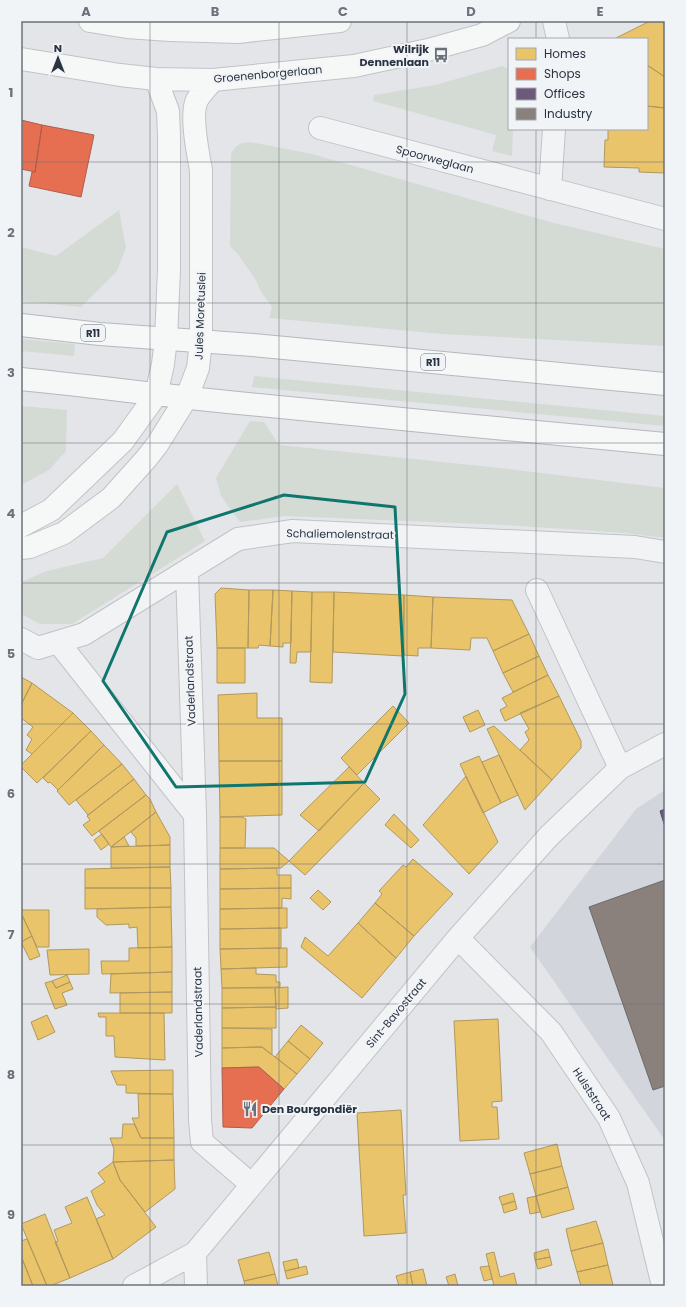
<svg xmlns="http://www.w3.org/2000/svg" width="686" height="1307" font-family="Poppins,sans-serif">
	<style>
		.built { fill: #d2d5db }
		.green { fill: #d4dbd4 }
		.homes { fill: #e9c46a; stroke: #b0985e }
		.shops { fill: #e76f51; stroke: #ae5d4c }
		.offices { fill: #6d597a; stroke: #594e69 }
		.industry { fill: #8a817c; stroke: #6d6a6a }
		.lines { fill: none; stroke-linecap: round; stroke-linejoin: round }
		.street-casing { stroke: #c1c3c6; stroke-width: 24 }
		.secondary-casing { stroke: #c1c3c6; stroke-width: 24 }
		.highway-casing { stroke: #b5b8bd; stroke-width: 24 }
		.street { stroke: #f2f3f5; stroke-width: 22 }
		.secondary { stroke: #f6f7f7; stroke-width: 22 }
		.highway { stroke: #f6f7f7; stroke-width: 22 }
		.marked { fill: none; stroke: #0f766e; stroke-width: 3; stroke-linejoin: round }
		.grid { fill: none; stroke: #6b717b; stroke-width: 1; stroke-opacity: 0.55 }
		.labels { text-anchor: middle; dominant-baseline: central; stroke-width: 4; stroke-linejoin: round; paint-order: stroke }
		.shield { fill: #f1f4f7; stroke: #666d78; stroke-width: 1 }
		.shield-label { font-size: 10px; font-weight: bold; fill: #2a3341 }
		.poi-label { font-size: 11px; font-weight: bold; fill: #2a3341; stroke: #f1f4f7; text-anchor: end }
		.street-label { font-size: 11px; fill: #2a3341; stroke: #f1f4f7 }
		.neatline { fill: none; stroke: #6b717b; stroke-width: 1.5 }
		.grid-label { font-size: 13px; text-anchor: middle; font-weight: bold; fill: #6b717b }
	</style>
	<rect width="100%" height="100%" fill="#e3e5e8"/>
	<path class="built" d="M665 790V1145L664 1139 530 947 636 809Z"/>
	<path class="green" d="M502 66 509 69V129H513L512 156 492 151 496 135 373 101 374 95 435 85Z
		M250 142 312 154 554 223 665 249V346L443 334 269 318 272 307 260 290 256 280 237 253 230 246 231 154C235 145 240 143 250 142Z
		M119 210 126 248 117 271 81 307 21 301V247L56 256Z
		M21 339 75 344 74 356 21 351Z
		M254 376 665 416V426L252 387Z
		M21 406 67 410 66 451 49 470 21 485Z
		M250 421 264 422 279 445 500 468 665 488V538L626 533 505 525 285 516 240 522 221 496 216 478Z
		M177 484 205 541 72 624H40L21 614V582L47 571 103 558Z"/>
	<path class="homes" d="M650 21H662L665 26V77L647 65V39H614Z
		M647 65 665 77V108L647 106Z
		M647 106 665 108V173L639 172V168L604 167 605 140H608V129H647Z
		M221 588 249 590 248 648H217L215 594Z
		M249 590H273L270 646 259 645 258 648H248Z
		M273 590 292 591 291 643H283V647L270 646Z
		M292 591 312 592 311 652H297L296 663H290Z
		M312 592H334L332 683 310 682Z
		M334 592 404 595 403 656 333 652Z
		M404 595 433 597 431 648H418V656L404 655Z
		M433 597 512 600 529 634 493 651 487 638H471L470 650 431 648Z
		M529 634 539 656 503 673 493 651Z
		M217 648H245V683H217Z
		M539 656 548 675 513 692 503 673Z
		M548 675 559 696 505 721 500 710 507 706 502 698Z
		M21 677 32 683 21 705Z
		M32 683 73 713 32 754 26 750 32 739 27 735 33 727 21 718V705Z
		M257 693V718H282V761H219L218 695Z
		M559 696 581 741V748L552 780 520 750 529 740 525 732 529 729 520 713Z
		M393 706 409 723 357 775 341 758Z
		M478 710 485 725 470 732 463 717Z
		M73 713 91 731 37 783 21 767V765Z
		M494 726 552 780 525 810 487 729Z
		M91 731 104 745 58 790 50 782 48 783 43 778Z
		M104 745 122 764 69 805 57 791Z
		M499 755 518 795 501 803 482 762Z
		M479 756 501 803 483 813 460 764Z
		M219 761H282V815L220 817Z
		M122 764 134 779 88 815 76 800Z
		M349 767 364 783 319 831 300 815Z
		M466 776 498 842 469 874 423 825Z
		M134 779 146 795 92 836 83 825 90 820 87 816Z
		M364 783 380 799 305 875 289 861Z
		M146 795 150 799 156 812 111 847 99 831Z
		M156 812 170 837V845L136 846V838L131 832Z
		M394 814 419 840 411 848 385 825Z
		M220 817H242L246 819 245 848H220Z
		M102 834 109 844 101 850 94 840Z
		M124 837 129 846 111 847Z
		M170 845V867L111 868V847Z
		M220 848H274L289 861 281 868 220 869Z
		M413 859 453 894 414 936 375 903 382 894 379 891 403 865 406 867Z
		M170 867 171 888H85V869Z
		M277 868V875H291V888L220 889V869Z
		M85 888H171V907L85 909Z
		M291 888V899L282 898V908L220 909V889Z
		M318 890 331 902 323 910 310 898Z
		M375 903 414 936 396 958 358 923Z
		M171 907 172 947 138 948 137 927 129 928V924L106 925 97 917V909Z
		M287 908V928L220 929V909Z
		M21 910H49V947H37L21 913Z
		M21 913 32 936 21 942Z
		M358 923 396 958 362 998 301 947 305 937 328 956Z
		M281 928V948L220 949V929Z
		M32 936 40 956 30 960 21 942Z
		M172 947V972L102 974 101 961H129V948Z
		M287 948V967L221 969 220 949Z
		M89 949V974L50 975 47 950Z
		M256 968V974L276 975V982H280V987L222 988 221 969Z
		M172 972V992L110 993 111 974Z
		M67 975 70 982 56 988 52 981Z
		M52 981 56 988 70 982 73 989 62 993 67 1005 55 1009 45 983Z
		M288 987V1008L276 1009 275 988Z
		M222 988H275L276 1007 222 1008Z
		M172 992V1013H120V993Z
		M276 1007V1028H222V1008Z
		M98 1013H164L165 1060 115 1057 114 1036H106V1017H99Z
		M47 1015 55 1032 38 1040 31 1022Z
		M498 1019 502 1101 492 1102V1107H497L499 1139 460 1141 454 1021Z
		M301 1025 323 1043 310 1059 288 1041Z
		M222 1028 272 1029V1055L262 1047 222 1048Z
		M288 1041 310 1059 297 1074 275 1057Z
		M262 1047 297 1074 284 1089 259 1067 222 1068V1048Z
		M173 1070V1094L126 1093V1085H117L111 1071Z
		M138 1094H173L174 1138H141L132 1118H139Z
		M401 1110 406 1195H403L406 1233 364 1236 357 1113Z
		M123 1124H134L141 1138H174V1160L113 1162 114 1149 110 1138H122Z
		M557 1144 562 1166 530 1174 524 1153Z
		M174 1160 175 1189 145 1212 120 1180 113 1162Z
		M113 1162 120 1180 156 1227 113 1259 96 1219 105 1215 97 1205 91 1191 105 1182 98 1173Z
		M562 1166 568 1187 536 1196 530 1174Z
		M568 1187 574 1209 542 1218 536 1196Z
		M513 1193 515 1201 502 1205 499 1197Z
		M536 1196 540 1212 530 1214 527 1198Z
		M87 1197 113 1259 70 1278 55 1242 58 1241 54 1230 72 1223 65 1207Z
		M515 1201 517 1209 504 1213 502 1205Z
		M45 1214 70 1278 50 1286H47L21 1224Z
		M596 1221 603 1243 571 1251 566 1229Z
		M27 1239 47 1286H33L21 1256V1241Z
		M603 1243 608 1265 577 1272 571 1251Z
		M548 1249 550 1257 535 1260 534 1253Z
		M269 1252 275 1274 244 1281 238 1260Z
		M494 1252 500 1277 514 1273 517 1286H494L486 1254Z
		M21 1256 33 1286H21Z
		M550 1257 552 1265 538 1269 535 1260Z
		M297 1259 299 1268 285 1271 283 1262Z
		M608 1265 613 1285 581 1286 577 1272Z
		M306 1266 308 1274 287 1279 285 1271Z
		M489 1266 492 1279 484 1281 480 1267Z
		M423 1269 427 1286H413L410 1272Z
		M410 1272 413 1286H399L396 1276Z
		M275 1274 278 1286H245L244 1281Z
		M455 1274 458 1286H449L446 1277Z"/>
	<path class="shops" d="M21 120 42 125 35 172 21 169Z
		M42 125 94 135 81 197 29 186 32 172H35Z
		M259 1067 284 1089 252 1128 223 1127 222 1068Z"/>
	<path class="offices" d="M665 809V827L660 811Z"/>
	<path class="industry" d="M665 880V1086L653 1090 589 907Z"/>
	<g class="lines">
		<g class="street-casing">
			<path id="street" d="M554 21 558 39
				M320 128 665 219
				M550 189 554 129
				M187 571 195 815 200 1120 202 1142 252 1185
				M537 590 620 768
				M21 639 38 648 84 634 238 539 293 531 635 547 665 552
				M58 642 195 815
				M458 938 551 1032 609 1118 638 1183 663 1286
				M195 1253 196 1286
				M134 1286 195 1253 458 938 549 836 620 768 665 744"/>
		</g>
		<g class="secondary-casing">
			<path id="secondary" d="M90 21 127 27 170 30 238 32 340 21
				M21 59 120 75 156 79 213 80 354 66 428 50 482 35 509 21
				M21 526 51 510 123 441 156 395 163 364 166 339 169 270V136L168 111 156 79
				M21 548 30 547 64 533 111 498 146 459 157 445 187 397 198 368 201 341V170C198 154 190 114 197 100 201 93 208 86 213 80"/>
		</g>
		<g class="highway-casing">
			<path id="highway" d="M21 325 100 334 253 345 665 384
				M21 379C90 386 159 395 228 402 374 417 519 430 665 444"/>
		</g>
		<use href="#street" class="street"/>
		<use href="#secondary" class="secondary"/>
		<use href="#highway" class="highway"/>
	</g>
	<path class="marked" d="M284 495 395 507 405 694 365 782 176 787 103 681 167 532Z"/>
	<path class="grid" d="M150 21V1286M279 21V1286M407 21V1286M536 21V39M536 129V1286M21 162H665M21 303H665M21 443H665M21 583H665M21 724H665M21 864H665M21 1004H665M21 1145H665"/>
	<defs>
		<g id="bus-bare" transform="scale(1.2)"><path d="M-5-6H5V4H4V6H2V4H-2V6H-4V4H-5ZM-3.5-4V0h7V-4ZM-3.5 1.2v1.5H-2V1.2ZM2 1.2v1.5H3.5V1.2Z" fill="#6b717b" stroke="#f1f4f7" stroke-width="2.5" paint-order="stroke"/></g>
		<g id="restaurant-bare" transform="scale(1.2)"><path d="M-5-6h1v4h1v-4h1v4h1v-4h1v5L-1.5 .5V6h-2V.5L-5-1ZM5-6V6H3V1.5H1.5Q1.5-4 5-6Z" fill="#6b717b" stroke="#f1f4f7" stroke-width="2.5" paint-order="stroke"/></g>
	</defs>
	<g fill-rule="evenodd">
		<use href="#bus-bare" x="441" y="55"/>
		<use href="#restaurant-bare" x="250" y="1109"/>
	</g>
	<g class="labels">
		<g class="shield">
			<rect x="81" y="325" width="24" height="16" rx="3"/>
			<rect x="421" y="354" width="24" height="16" rx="3"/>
		</g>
		<g class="shield-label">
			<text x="93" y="333">R11</text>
			<text x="433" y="362">R11</text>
		</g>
		<g class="poi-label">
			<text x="429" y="49">Wilrijk<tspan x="429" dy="13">Dennenlaan</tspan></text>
			<text x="262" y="1109" text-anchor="start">Den Bourgondiër</text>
		</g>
		<g class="street-label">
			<text transform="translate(268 74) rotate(-5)">Groenenborgerlaan</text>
			<text transform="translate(435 159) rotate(15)">Spoorweglaan</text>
			<text transform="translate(200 316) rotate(-88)">Jules Moretuslei</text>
			<text transform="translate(340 534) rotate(1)">Schaliemolenstraat</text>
			<text transform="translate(190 681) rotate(-92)">Vaderlandstraat</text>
			<text transform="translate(198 1012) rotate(-91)">Vaderlandstraat</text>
			<text transform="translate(396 1013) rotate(-50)">Sint-Bavostraat</text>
			<text transform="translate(592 1094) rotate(57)">Hulststraat</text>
		</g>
	</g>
	<rect width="686" height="1307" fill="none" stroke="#f1f4f7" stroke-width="44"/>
	<rect x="508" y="38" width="140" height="92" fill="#f1f4f7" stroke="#a1a7ae"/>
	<rect x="516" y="48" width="20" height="12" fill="#e9c46a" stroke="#a1a7ae"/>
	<text x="544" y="58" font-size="12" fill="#2a3341">Homes</text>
	<rect x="516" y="68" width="20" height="12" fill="#e76f51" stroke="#a1a7ae"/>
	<text x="544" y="78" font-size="12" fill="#2a3341">Shops</text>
	<rect x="516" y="88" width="20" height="12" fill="#6d597a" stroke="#a1a7ae"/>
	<text x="544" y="98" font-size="12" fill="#2a3341">Offices</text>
	<rect x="516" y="108" width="20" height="12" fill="#8a817c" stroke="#a1a7ae"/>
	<text x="544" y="118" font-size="12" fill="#2a3341">Industry</text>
	<g transform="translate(58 58)" stroke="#f1f4f7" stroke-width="3" paint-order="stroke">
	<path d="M0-3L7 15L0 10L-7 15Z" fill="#2a3341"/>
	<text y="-6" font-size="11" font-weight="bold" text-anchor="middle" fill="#2a3341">N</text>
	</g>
	<rect x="22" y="22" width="642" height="1263" class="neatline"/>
	<g class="grid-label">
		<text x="86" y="16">A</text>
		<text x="215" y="16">B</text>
		<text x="343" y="16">C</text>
		<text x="471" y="16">D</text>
		<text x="600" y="16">E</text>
		<text x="11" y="97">1</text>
		<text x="11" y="237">2</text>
		<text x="11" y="377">3</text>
		<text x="11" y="518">4</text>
		<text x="11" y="658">5</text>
		<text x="11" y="798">6</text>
		<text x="11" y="939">7</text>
		<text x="11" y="1079">8</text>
		<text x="11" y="1219">9</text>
	</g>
</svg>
